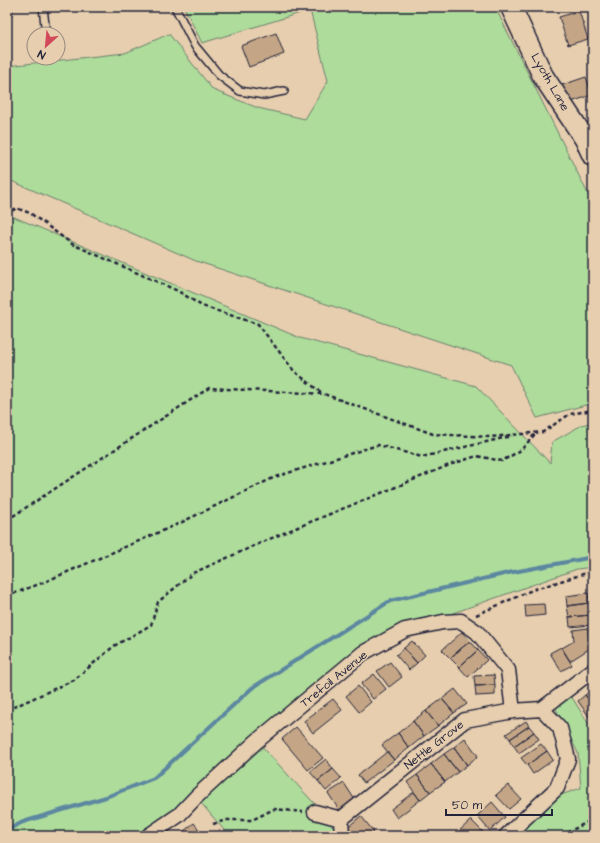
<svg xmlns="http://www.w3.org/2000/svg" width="600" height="843" font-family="'Architects Daughter',sans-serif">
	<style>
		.green { fill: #aedc9b; stroke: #687f6b }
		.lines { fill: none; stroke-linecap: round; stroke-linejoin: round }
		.stream { stroke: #5c87a0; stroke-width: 4 }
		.building { fill: #c4a686; stroke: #22223b }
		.lane-casing { stroke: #22223b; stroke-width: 10 }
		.street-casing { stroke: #22223b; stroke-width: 17 }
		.secondary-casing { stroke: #22223b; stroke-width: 23 }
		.path { stroke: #22223b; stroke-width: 2.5; stroke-dasharray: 4 3; stroke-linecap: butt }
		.lane { stroke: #e6ceae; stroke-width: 7 }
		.street { stroke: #e6ceae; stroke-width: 14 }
		.secondary { stroke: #e6ceae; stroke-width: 20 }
		.labels { text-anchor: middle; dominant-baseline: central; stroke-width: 3; stroke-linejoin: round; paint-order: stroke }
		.street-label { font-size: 12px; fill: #22223b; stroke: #e6ceae }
	</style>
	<rect width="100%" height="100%" fill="#e6ceae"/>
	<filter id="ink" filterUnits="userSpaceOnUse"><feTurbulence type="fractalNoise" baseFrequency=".025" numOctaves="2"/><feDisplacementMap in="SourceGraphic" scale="8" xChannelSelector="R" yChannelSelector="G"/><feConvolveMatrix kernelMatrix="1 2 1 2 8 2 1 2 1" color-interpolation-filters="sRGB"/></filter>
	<g filter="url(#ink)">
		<path class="green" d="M184 7H495L593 204V403L537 418 511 365 196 261 7 179V66L125 53 169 34 213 90 258 108 305 119 328 81 310 10 202 43Z
			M7 214 300 338 476 386 550 463 552 442 582 425 593 422V567L577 569 405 630 258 742 344 836H229L196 797 157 831 109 836H7Z
			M571 696 593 731V831L586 836H516L528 826 558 796 581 788 578 753 555 707Z"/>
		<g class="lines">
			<path class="stream" d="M7 830 23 822 106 797 154 778 252 688 390 601 508 573 593 557"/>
		</g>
		<path class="building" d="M7 7H13L12 15 7 14Z
			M532 7H548L533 12Z
			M579 11 588 39 568 45 559 17Z
			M276 33 284 54 249 67 241 46Z
			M586 77 592 95 568 103 562 85Z
			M588 593 589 603 567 606 566 596Z
			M589 603 591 615 569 617 567 606Z
			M544 604 545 615 526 617 525 605Z
			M591 615 592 625 570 627 569 617Z
			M588 628 589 649 570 661 562 648 574 641 573 630Z
			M462 632 470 641 450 658 442 650Z
			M412 641 425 655 417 663 404 648Z
			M470 641 478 650 459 667 450 658Z
			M561 647 572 665 561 671 550 653Z
			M404 648 417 663 409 670 396 655Z
			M478 650 487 660 468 677 459 667Z
			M390 662 402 677 389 687 377 671Z
			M374 674 386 689 373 699 361 684Z
			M494 675 495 685 475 686 474 676Z
			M495 685V695L476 696 475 686Z
			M358 686 371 702 359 712 346 696Z
			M455 689 467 704 454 713 442 699Z
			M593 689V705L585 695Z
			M585 695 593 705V716L590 718 578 701Z
			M333 699 342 710 313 733 304 721Z
			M442 699 454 713 438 726 426 711Z
			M426 711 438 726 424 736 413 721Z
			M413 721 424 736 409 748 398 733Z
			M526 721 529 726 510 739 506 734Z
			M529 726 534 732 514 746 510 739Z
			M296 727 323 758 308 770 282 739Z
			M534 732 539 739 519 753 514 746Z
			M398 733 409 748 394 760 382 745Z
			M465 738 478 756 467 765 454 747Z
			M541 744 547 751 527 765 521 758Z
			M454 747 467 765 458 772 444 754Z
			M547 751 553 760 533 774 527 765Z
			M387 752 394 760 364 783 358 775Z
			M444 754 458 772 445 782 431 764Z
			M326 759 333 769 318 781 310 772Z
			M431 764 445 782 430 792 417 775Z
			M333 769 341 778 326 791 318 781Z
			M417 775 430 792 420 800 407 782Z
			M344 783 355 800 339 810 328 793Z
			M508 785 521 799 509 809 496 795Z
			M414 792 420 800 397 818 391 809Z
			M492 802 505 817 490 831 477 816Z
			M361 816 374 832 369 836H355L348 827Z
			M471 820 483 832 480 836H461L458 832Z
			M194 823 204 836H180L179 835Z"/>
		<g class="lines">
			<g class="lane-casing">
				<path id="lane" d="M43 7 46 34
					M175 7 195 46 219 75 240 91 264 95 284 91"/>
			</g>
			<g class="street-casing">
				<path id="street" d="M542 709 593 670
					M315 812 341 819 342 836
					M341 819 465 720 513 711 542 709
					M148 836 179 815 196 797 257 741 363 653 405 630 443 622 461 621 477 632 508 670 513 711
					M506 836 557 788 568 759 560 728 542 709"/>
			</g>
			<g class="secondary-casing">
				<path id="secondary" d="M511 7 543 76 585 139 593 156"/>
			</g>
			<path class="path" d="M7 215 16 208 30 213 72 244 178 291 202 306 258 324 294 371 323 394
				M7 520 209 388 324 394 433 434 490 437 543 432 570 414 593 410
				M591 571 593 579
				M7 596 42 583 178 524 275 477 378 445 422 457 512 436
				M476 615 532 590 593 571
				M7 710 74 680 114 646 151 625 158 602 193 573 281 534 452 464 477 456 502 461 521 450 535 434
				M213 824 226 820H252L274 809 303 812
				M561 836 593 819"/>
			<use href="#lane" class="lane"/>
			<use href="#street" class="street"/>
			<use href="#secondary" class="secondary"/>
		</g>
	</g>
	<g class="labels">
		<g class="street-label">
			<text transform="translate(550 82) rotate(60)">Lyoth Lane</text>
			<text transform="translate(334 679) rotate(-39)">Trefoil Avenue</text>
			<text transform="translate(434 745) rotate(-38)">Nettle Grove</text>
		</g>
	</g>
	<rect width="600" height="843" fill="none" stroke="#e6ceae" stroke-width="24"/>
	<rect x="12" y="12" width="576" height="819" fill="none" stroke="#22223b" stroke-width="1.5" filter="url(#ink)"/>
	<g transform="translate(46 46) rotate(207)"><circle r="19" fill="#e6ceae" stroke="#988980"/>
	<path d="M0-3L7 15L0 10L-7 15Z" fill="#d1495b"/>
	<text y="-6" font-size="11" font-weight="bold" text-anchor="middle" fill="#22223b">N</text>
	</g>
	<path d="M446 809v6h106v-6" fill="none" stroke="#22223b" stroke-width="2"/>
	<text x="452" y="809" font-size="12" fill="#22223b" stroke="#e6ceae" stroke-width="3" paint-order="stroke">50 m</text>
</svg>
